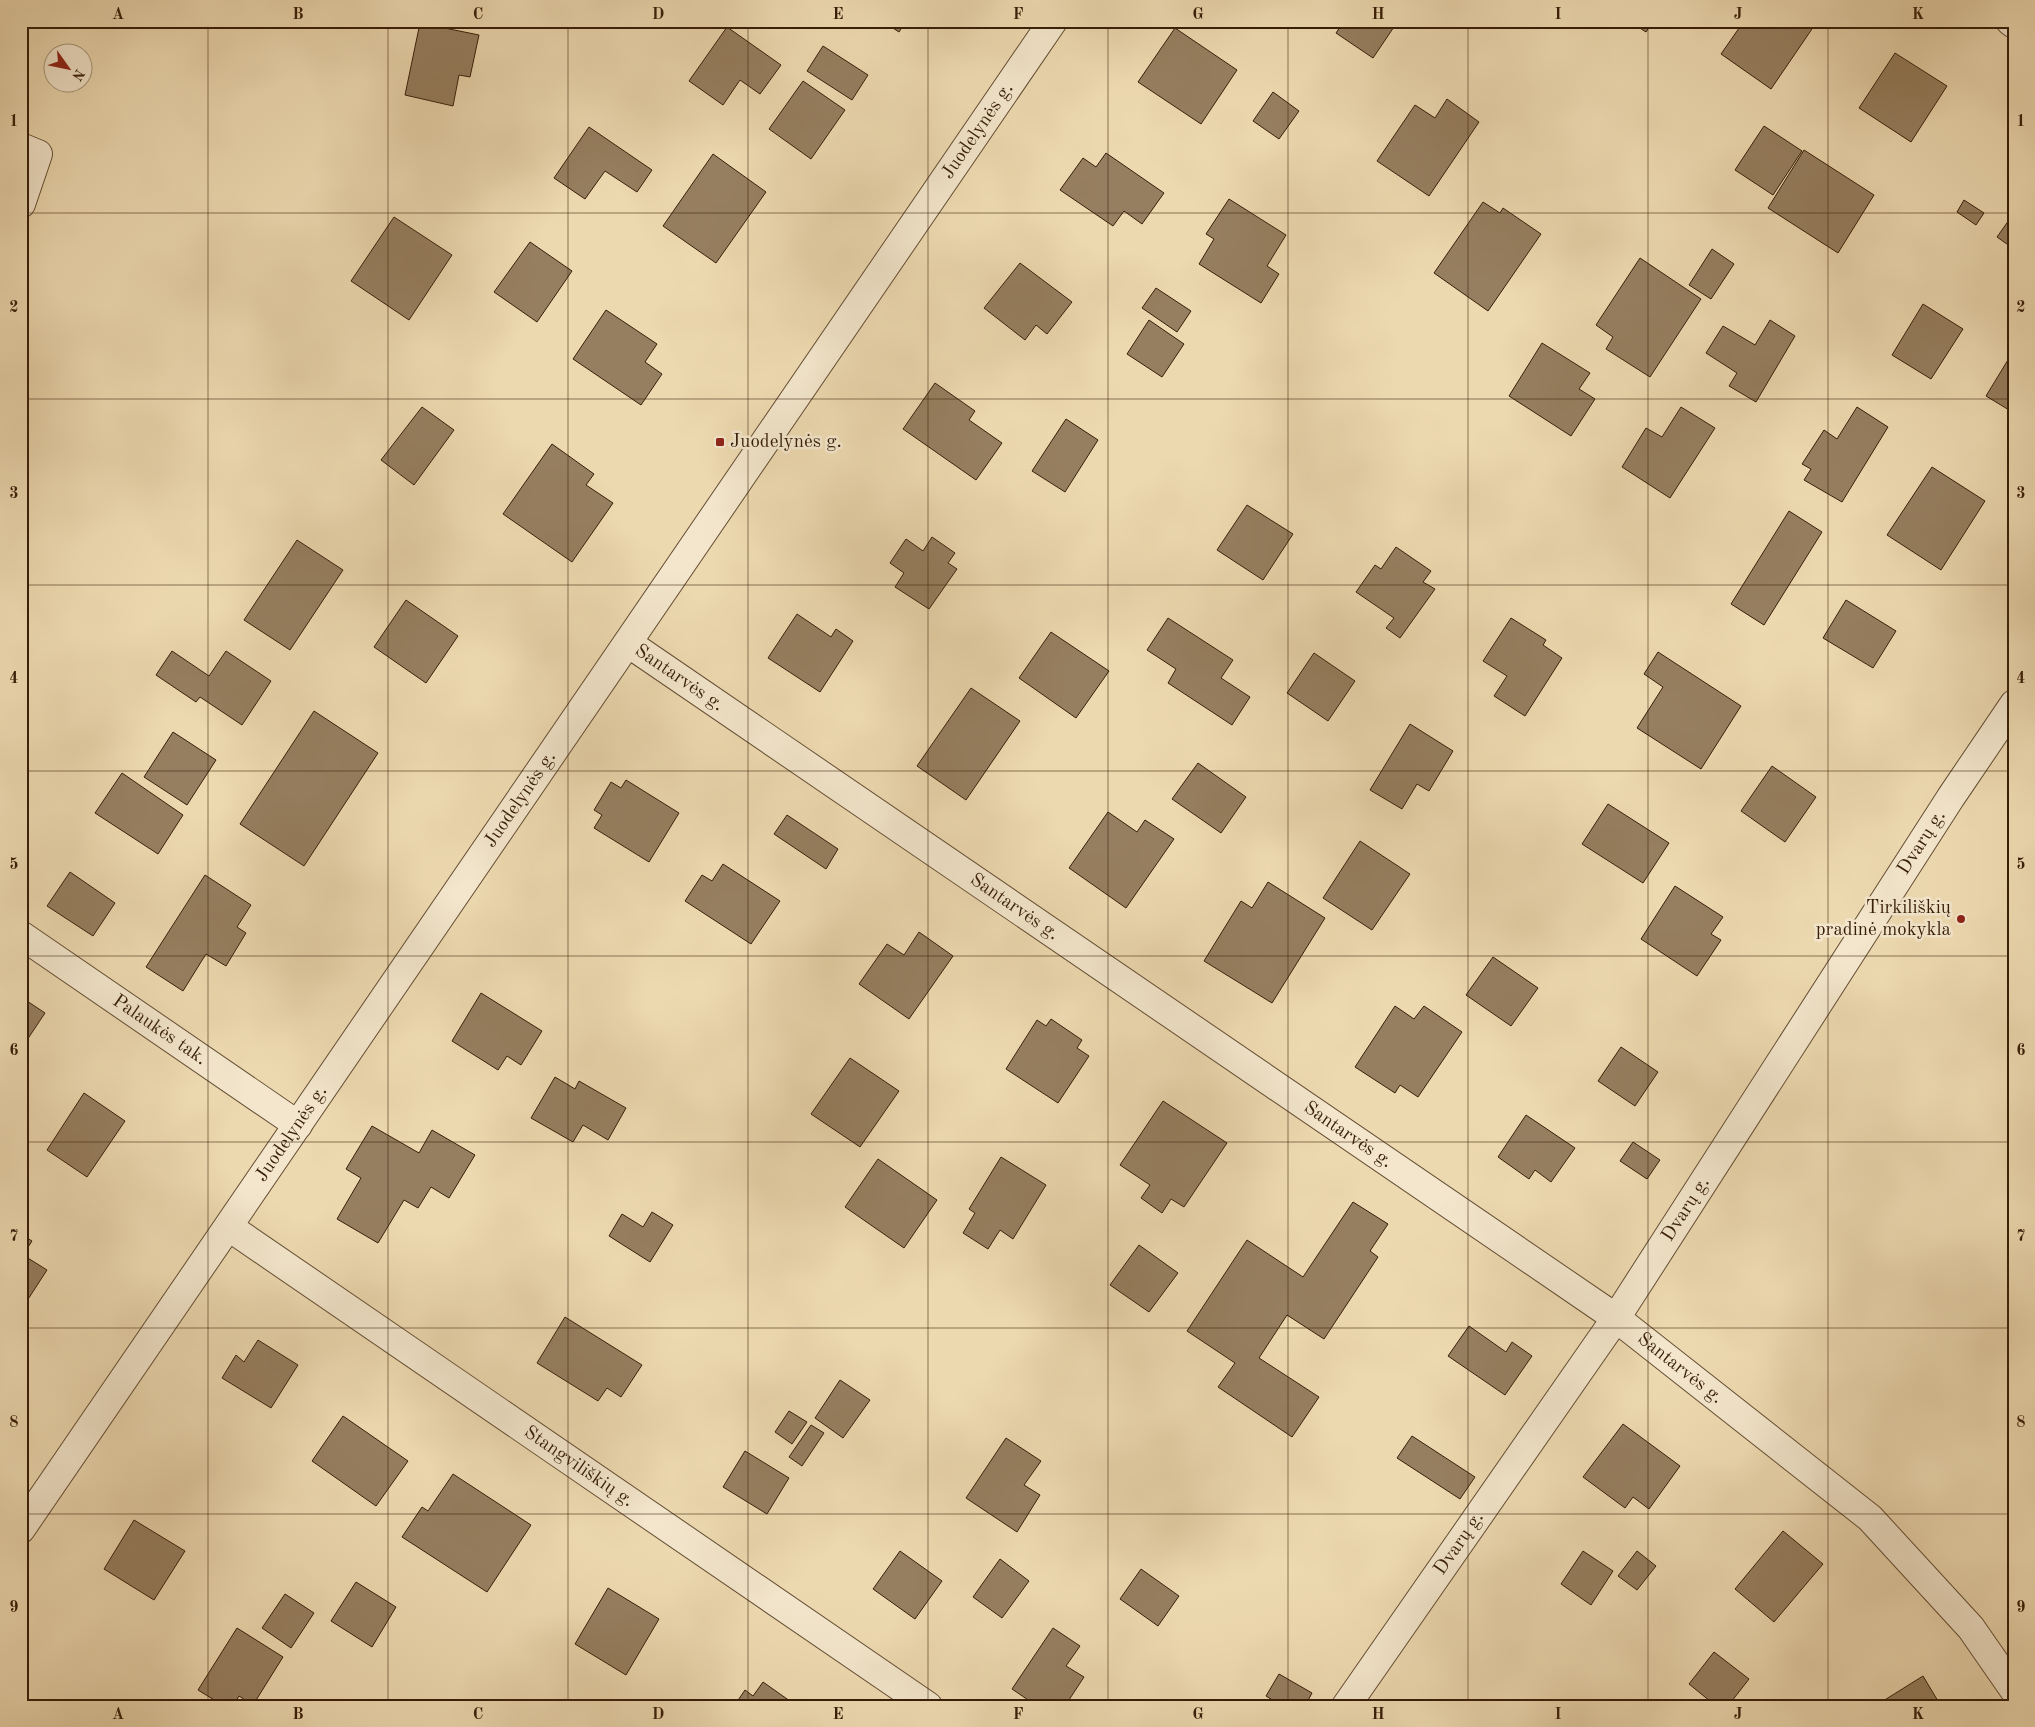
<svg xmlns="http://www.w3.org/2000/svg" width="2035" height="1727" font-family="'Old Standard TT',serif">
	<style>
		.building { fill: #967f60; stroke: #371e09 }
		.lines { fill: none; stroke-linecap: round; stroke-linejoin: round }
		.minor-casing { stroke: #644d33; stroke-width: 30 }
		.minor { stroke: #f3e6cc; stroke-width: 28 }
		.grid { fill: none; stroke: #371e09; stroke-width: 1; stroke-opacity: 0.55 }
		.poi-dot { fill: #8f2418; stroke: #f3e6cc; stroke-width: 2 }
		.labels { text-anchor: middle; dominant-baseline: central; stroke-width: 5; stroke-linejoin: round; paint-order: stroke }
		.street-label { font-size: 19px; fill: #371e09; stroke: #f3e6cc }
		.poi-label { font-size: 19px; fill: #371e09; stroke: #f3e6cc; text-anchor: start }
		.neatline { fill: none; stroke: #371e09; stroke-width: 2 }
		.grid-label { font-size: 16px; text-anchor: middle; font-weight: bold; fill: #371e09 }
	</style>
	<rect width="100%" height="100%" fill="#edd9b0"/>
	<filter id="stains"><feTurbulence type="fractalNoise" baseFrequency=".004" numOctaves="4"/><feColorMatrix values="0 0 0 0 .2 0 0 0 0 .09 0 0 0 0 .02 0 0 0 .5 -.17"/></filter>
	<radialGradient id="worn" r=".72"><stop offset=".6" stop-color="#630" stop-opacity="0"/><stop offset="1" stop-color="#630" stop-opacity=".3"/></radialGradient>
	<path class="building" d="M882 21H906L899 32Z
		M1344 21H1398L1373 58 1336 33Z
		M1629 21H1653L1646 32Z
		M1663 21H1673L1670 26Z
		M1744 21H1807L1814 26 1771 89 1721 54Z
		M420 23 479 35 470 77 459 75 453 106 405 95Z
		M727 27 781 65 760 94 740 80 723 105 689 81Z
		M1175 28 1237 70 1201 124 1138 82Z
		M823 46 868 75 852 100 807 71Z
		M1895 53 1947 86 1911 142 1859 108Z
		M803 81 845 110 811 159 769 129Z
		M1273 92 1299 111 1279 139 1253 121Z
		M1447 99 1479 122 1429 196 1377 161 1415 105 1435 118Z
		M1764 126 1802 151 1773 195 1735 170Z
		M589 127 652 170 637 192 605 171 585 199 554 178Z
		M1804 150 1874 195 1838 253 1768 208Z
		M1106 153 1164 193 1142 224 1124 211 1113 226 1060 190 1083 158 1096 167Z
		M713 154 766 192 716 263 663 226Z
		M1229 199 1286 235 1267 266 1279 274 1261 303 1199 264 1214 239 1206 234Z
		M1964 200 1984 213 1976 225 1957 212Z
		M1483 202 1500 213 1503 208 1541 234 1488 311 1434 273Z
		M2014 213V249L1997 237Z
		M394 217 452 255 409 320 351 281Z
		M530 242 572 271 537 322 494 292Z
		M1712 249 1734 264 1711 299 1689 285Z
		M1640 258 1701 299 1650 377 1606 349 1613 337 1596 325Z
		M1020 263 1072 302 1047 334 1036 325 1025 340 984 308Z
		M1156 288 1191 311 1177 332 1142 308Z
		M1923 304 1963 329 1931 379 1892 355Z
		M606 310 657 344 645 362 662 374 641 405 573 359Z
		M1149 320 1184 344 1162 377 1127 354Z
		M1770 320 1795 336 1756 402 1729 386 1737 373 1706 353 1723 326 1755 345Z
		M1542 343 1590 373 1579 389 1595 399 1571 436 1509 396Z
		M2014 350V413L1986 396Z
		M935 383 975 411 969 420 1002 443 976 480 903 429Z
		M422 407 454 430 414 485 381 460Z
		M1681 407 1715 428 1670 498 1622 467 1646 428 1662 437Z
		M1857 407 1888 427 1842 502 1804 480 1811 469 1802 464 1824 430 1837 439Z
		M1066 419 1098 440 1065 492 1032 471Z
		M552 444 594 474 586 485 613 503 572 562 503 514Z
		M1932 467 1985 501 1941 570 1887 535Z
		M1247 505 1293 534 1263 580 1217 550Z
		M1789 511 1822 532 1764 625 1731 604Z
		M932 537 955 553 948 563 957 569 929 609 895 587 904 573 890 563 906 539 923 551Z
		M297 540 343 570 290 650 244 620Z
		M1396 547 1431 571 1423 582 1435 589 1400 638 1386 628 1394 618 1356 592 1375 565 1381 569Z
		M406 600 458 636 426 683 374 647Z
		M1846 600 1896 631 1873 668 1823 638Z
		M797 614 831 637 836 629 853 641 820 692 768 658Z
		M1168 618 1233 660 1221 678 1250 697 1232 725 1168 683 1176 669 1147 650Z
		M1511 618 1546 640 1543 645 1562 658 1525 716 1494 696 1507 676 1483 661Z
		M1051 632 1109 671 1076 718 1019 678Z
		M172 651 209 676 226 651 271 681 242 725 200 697 196 702 156 675Z
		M1658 652 1741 706 1701 769 1637 728 1663 687 1644 674Z
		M1314 653 1355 681 1328 721 1287 693Z
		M971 688 1020 721 966 800 917 766Z
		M314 711 378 753 304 866 240 824Z
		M1410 724 1453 751 1429 791 1417 784 1402 809 1370 790Z
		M173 732 216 760 187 805 144 777Z
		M1198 763 1246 797 1221 833 1172 799Z
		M1772 766 1816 797 1785 842 1741 811Z
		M122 773 183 815 158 854 95 813Z
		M626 780 679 813 649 862 594 828 602 815 594 810 611 782 621 788Z
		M1608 804 1669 843 1643 883 1582 844Z
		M1108 812 1137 832 1145 820 1174 839 1126 908 1069 868Z
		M787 815 838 849 826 869 774 834Z
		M1360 841 1410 874 1372 930 1323 898Z
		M723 864 780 901 751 944 685 901 702 875 712 881Z
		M70 872 115 903 93 936 47 906Z
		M205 875 251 905 237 927 246 933 226 966 206 954 183 991 146 967Z
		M1268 882 1325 918 1272 1003 1204 961 1241 901 1252 908Z
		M1675 886 1723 917 1711 934 1721 940 1697 976 1641 939Z
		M919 932 953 956 909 1019 859 984 887 944 904 955Z
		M1493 957 1538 988 1511 1026 1466 995Z
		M481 993 542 1031 521 1065 507 1056 498 1070 452 1041Z
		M21 997 45 1013 21 1049Z
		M1395 1006 1414 1019 1424 1006 1462 1032 1418 1097 1400 1085 1395 1093 1355 1067Z
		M1051 1019 1082 1040 1077 1048 1089 1056 1058 1103 1006 1069 1037 1020 1046 1026Z
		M1621 1047 1658 1072 1635 1106 1598 1081Z
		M850 1058 899 1091 860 1147 811 1114Z
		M555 1077 575 1089 579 1081 626 1108 608 1140 583 1125 573 1142 531 1118Z
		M84 1093 125 1121 87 1177 47 1150Z
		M1163 1101 1227 1143 1184 1207 1171 1199 1162 1213 1141 1198 1150 1185 1120 1165Z
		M1526 1115 1575 1148 1551 1182 1535 1170 1529 1179 1498 1157Z
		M372 1126 419 1153 432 1130 475 1155 449 1198 431 1187 418 1208 404 1200 378 1243 337 1219 361 1178 346 1169Z
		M1633 1142 1660 1160 1647 1179 1620 1161Z
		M1001 1157 1046 1185 1013 1239 1000 1230 988 1249 963 1233 975 1213 969 1209Z
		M878 1159 937 1200 904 1248 845 1207Z
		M1353 1202 1388 1224 1370 1251 1378 1257 1324 1339 1287 1315 1259 1358 1319 1397 1292 1437 1218 1387 1235 1363 1187 1331 1247 1240 1303 1277Z
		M652 1212 673 1225 650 1262 609 1236 622 1214 643 1227Z
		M21 1234 32 1241 23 1255 47 1270 23 1307Z
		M1139 1245 1178 1273 1149 1312 1110 1285Z
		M565 1317 642 1365 621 1397 607 1388 598 1401 537 1363Z
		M1469 1326 1506 1352 1512 1342 1532 1356 1505 1395 1448 1356Z
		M258 1340 298 1365 271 1408 222 1378 236 1355 244 1362Z
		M840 1380 870 1400 843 1438 815 1418Z
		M789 1411 807 1422 792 1444 775 1432Z
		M343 1416 408 1461 376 1506 312 1461Z
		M1623 1424 1680 1466 1649 1509 1633 1497 1625 1508 1583 1477Z
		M811 1425 824 1433 802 1466 789 1457Z
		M1412 1436 1475 1477 1460 1499 1397 1458Z
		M1006 1438 1041 1461 1024 1485 1040 1495 1017 1532 966 1498Z
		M745 1451 789 1478 767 1514 723 1487Z
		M453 1474 531 1525 487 1592 402 1537 422 1507 428 1511Z
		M134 1520 185 1551 154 1600 104 1569Z
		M1783 1531 1823 1564 1774 1622 1735 1589Z
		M900 1551 942 1581 915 1619 873 1589Z
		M1583 1551 1613 1571 1591 1605 1561 1584Z
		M1637 1551 1656 1566 1637 1590 1618 1576Z
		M1000 1559 1029 1581 1002 1618 973 1597Z
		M1141 1569 1179 1596 1158 1626 1120 1599Z
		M356 1582 396 1607 372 1647 331 1621Z
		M608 1588 659 1619 626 1675 575 1644Z
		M285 1594 314 1613 291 1648 262 1628Z
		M237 1628 283 1657 253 1705 239 1696 233 1706H224L198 1690Z
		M1053 1628 1080 1646 1066 1666 1084 1677 1065 1706H1037L1012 1689Z
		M1714 1652 1749 1679 1728 1706H1716L1689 1684Z
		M1279 1674 1312 1693 1305 1706H1282L1266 1696Z
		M1923 1676 1941 1706H1875Z
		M763 1682 797 1706H734L745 1690 753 1696Z"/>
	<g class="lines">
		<g class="minor-casing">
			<g id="minor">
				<path d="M2010 21 2014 24"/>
				<path d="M21 147 38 154 21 204"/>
				<path id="s1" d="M628 643 1616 1318 1870 1518 1971 1628 2014 1690"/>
				<path id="s2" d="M21 935 298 1125"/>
				<path id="s3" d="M229 1227 928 1706"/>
				<path id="s4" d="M21 1529 1053 21"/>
				<path id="s5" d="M1346 1706 1616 1318 1951 797 2014 704"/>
			</g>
		</g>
		<use href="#minor" class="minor"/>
	</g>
	<path class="grid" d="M208 21V1706M388 21V1706M568 21V1706M748 21V1706M928 21V1706M1108 21V1706M1288 21V1706M1468 21V1706M1648 21V1706M1828 21V1706M21 213H2014M21 399H2014M21 585H2014M21 771H2014M21 956H2014M21 1142H2014M21 1328H2014M21 1514H2014"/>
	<g class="poi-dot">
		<rect x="715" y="437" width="10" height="10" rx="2.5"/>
		<circle cx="1961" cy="919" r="5"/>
	</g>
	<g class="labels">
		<g class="street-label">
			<text stroke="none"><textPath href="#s4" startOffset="1694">Juodelynės g.</textPath></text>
			<text stroke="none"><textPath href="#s1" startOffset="62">Santarvės g.</textPath></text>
			<text stroke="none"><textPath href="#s4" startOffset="884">Juodelynės g.</textPath></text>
			<text stroke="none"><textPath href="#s5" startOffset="1038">Dvarų g.</textPath></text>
			<text stroke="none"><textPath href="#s1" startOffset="468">Santarvės g.</textPath></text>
			<text stroke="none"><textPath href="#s2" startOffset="168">Palaukės tak.</textPath></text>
			<text stroke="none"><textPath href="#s4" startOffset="479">Juodelynės g.</textPath></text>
			<text stroke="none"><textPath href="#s1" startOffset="872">Santarvės g.</textPath></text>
			<text stroke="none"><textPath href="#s5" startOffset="602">Dvarų g.</textPath></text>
			<text stroke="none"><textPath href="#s1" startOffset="1278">Santarvės g.</textPath></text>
			<text stroke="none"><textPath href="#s3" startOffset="424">Stangviliškių g.</textPath></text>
			<text stroke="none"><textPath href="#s5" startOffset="198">Dvarų g.</textPath></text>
		</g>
		<g class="poi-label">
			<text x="730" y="442">Juodelynės g.</text>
			<text x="1951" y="908" text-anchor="end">Tirkiliškių<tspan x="1951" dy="22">pradinė mokykla</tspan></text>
		</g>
	</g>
	<rect width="2035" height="1727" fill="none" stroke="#edd9b0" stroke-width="55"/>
	<g transform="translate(68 68) rotate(123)"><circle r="24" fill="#f3e6cc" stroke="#a8967e"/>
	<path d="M0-4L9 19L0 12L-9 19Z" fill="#8f2418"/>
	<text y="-8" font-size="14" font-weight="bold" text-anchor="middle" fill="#371e09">N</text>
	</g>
	<rect x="28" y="28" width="1980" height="1672" class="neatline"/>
	<g class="grid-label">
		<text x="118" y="19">A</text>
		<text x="298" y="19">B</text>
		<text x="478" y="19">C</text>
		<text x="658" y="19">D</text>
		<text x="838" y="19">E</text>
		<text x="1018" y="19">F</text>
		<text x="1198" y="19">G</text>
		<text x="1378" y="19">H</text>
		<text x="1558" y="19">I</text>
		<text x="1738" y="19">J</text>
		<text x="1918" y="19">K</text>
		<text x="14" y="126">1</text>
		<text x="2021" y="126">1</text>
		<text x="14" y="312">2</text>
		<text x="2021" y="312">2</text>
		<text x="14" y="498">3</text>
		<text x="2021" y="498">3</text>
		<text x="14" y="683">4</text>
		<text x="2021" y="683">4</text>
		<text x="14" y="869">5</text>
		<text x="2021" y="869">5</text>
		<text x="14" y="1055">6</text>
		<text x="2021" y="1055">6</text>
		<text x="14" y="1241">7</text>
		<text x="2021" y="1241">7</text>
		<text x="14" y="1427">8</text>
		<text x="2021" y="1427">8</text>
		<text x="14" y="1612">9</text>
		<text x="2021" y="1612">9</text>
		<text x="118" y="1719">A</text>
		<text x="298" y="1719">B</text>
		<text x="478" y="1719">C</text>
		<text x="658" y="1719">D</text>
		<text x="838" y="1719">E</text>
		<text x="1018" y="1719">F</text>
		<text x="1198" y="1719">G</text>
		<text x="1378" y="1719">H</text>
		<text x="1558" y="1719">I</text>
		<text x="1738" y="1719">J</text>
		<text x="1918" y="1719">K</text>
	</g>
	<rect width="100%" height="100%" filter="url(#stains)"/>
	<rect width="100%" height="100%" fill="url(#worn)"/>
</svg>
